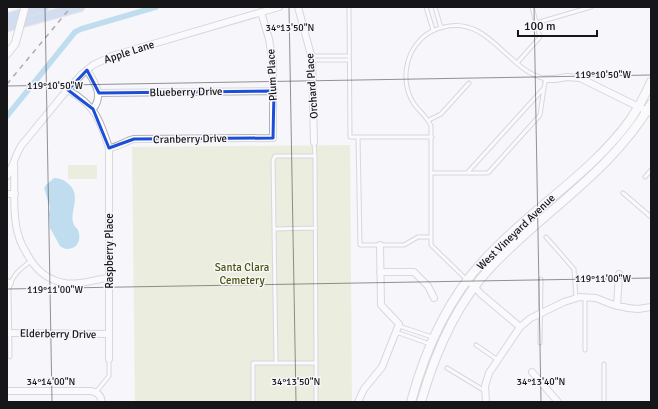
<svg xmlns="http://www.w3.org/2000/svg" width="658" height="409" font-family="Signika,sans-serif">
	<style>
		.green { fill: #dee4ba }
		.water { fill: #7cbfe1 }
		.lines { fill: none; stroke-linecap: round; stroke-linejoin: round }
		.canal { stroke: #7cbfe1; stroke-width: 5.5 }
		.service-casing { stroke: #b1b1b6; stroke-width: 5 }
		.minor-casing { stroke: #b1b1b6; stroke-width: 8 }
		.tertiary-casing { stroke: #b1b1b6; stroke-width: 9 }
		.secondary-casing { stroke: #b1b1b6; stroke-width: 10 }
		.primary-casing { stroke: #d5d5d5; stroke-width: 11 }
		.service { stroke: #fff; stroke-width: 3 }
		.minor { stroke: #fff; stroke-width: 6 }
		.tertiary { stroke: #fff; stroke-width: 7 }
		.secondary { stroke: #fff; stroke-width: 8 }
		.primary { stroke: #a7bfe2; stroke-width: 9 }
		.rail { stroke: #4f4f52; stroke-width: 1.5; stroke-dasharray: 5 5; stroke-linecap: butt }
		.tertiary-bridge-casing { stroke: #b1b1b6; stroke-width: 9; stroke-linecap: butt }
		.tertiary-bridge { stroke: #fff; stroke-width: 7 }
		.marked { fill: none; stroke: #1d4ed8; stroke-width: 3; stroke-linejoin: round }
		.ticks { fill: none; stroke: #161618; stroke-width: 1; stroke-opacity: 0.45 }
		.labels { text-anchor: middle; dominant-baseline: central; stroke-width: 3; stroke-linejoin: round; paint-order: stroke }
		.street-label { font-size: 11px; fill: #161618; stroke: #f6f6fb }
		.park-label { font-size: 11px; fill: #4f550b; stroke: #f6f6fb }
		.ticks-label { font-size: 10px; text-anchor: middle; fill: #161618; stroke: #f6f6fb; stroke-width: 3; stroke-linejoin: round; paint-order: stroke }
	</style>
	<rect width="100%" height="100%" fill="#f6f6fb"/>
	<path class="green" d="M350 145 352 402H135L132 147Z
		M68 165H97V179H68Z"/>
	<path class="water" d="M54 178C59 178 62 179 66 182 83 193 70 210 73 222 73 225 76 227 78 230 81 237 79 246 72 248 67 250 64 249 60 246L50 228 49 214 50 207 44 188 46 185Z"/>
	<g class="lines">
		<path class="canal" d="M7 116 75 32 81 29 156 7"/>
		<g class="service-casing">
			<path id="service" d="M349 7 350 137H432
				M426 7 433 30
				M435 7 441 28
				M536 23 591 7
				M311 56H349
				M312 60H349
				M517 63 540 37 532 7
				M429 120 441 114 469 83
				M358 137 360 245H404L418 237H431
				M314 142 315 156
				M431 173H467L544 88 546 79C538 77 531 74 524 69 499 51 480 18 444 27 435 29 427 33 421 39 404 56 401 84 414 104 420 112 427 117 431 126V245L466 279
				M467 173H488L540 115 544 88
				M645 177 651 170
				M623 193 651 217
				M274 229 316 228
				M546 237 574 269 576 298
				M585 298V350
				M399 326 432 337
				M396 332 430 344
				M540 343 541 279
				M476 345 498 360
				M10 357 9 289C12 275 20 269 31 261
				M276 363 273 160 275 156H315V158L316 363
				M447 368 485 391
				M96 392 109 376V359
				M253 402V363H316V402
				M604 402V364"/>
		</g>
		<g class="minor-casing">
			<path id="minor" d="M298 7 312 59 314 142
				M87 70C95 83 104 95 93 109
				M546 79H555L567 77 580 78 651 113
				M68 90C95 105 100 120 109 148V359
				M98 93 274 91
				M109 148C119 147 125 141 134 139L273 138V64L269 39 261 12
				M14 164C15 185 12 218 19 237 21 245 26 252 30 259 38 272 49 280 64 283 79 286 94 279 109 278
				M7 176C13 167 15 156 21 146L62 96 82 74 93 65 112 56 279 7
				M7 194H15
				M380 272H414L428 286 434 298
				M468 280 481 294 520 327
				M7 282 10 283
				M617 306 619 274
				M7 333 109 334
				M532 372 558 402
				M7 391H91C97 392 101 395 102 402
				M358 402 364 389 382 367 399 324 381 305 380 245
				M486 402 485 386 489 373 520 327 531 318 564 302 580 297 596 298 611 304 628 308 638 309 651 307"/>
		</g>
		<g class="tertiary-casing">
			<path id="tertiary" d="M7 54 15 44 17 37"/>
		</g>
		<g class="secondary-casing">
			<path id="secondary" d="M411 402C425 350 447 300 484 260 528 211 592 173 630 120 638 108 645 95 651 82
				M421 402C435 353 456 303 492 266 544 211 612 171 651 104"/>
		</g>
		<g class="primary-casing">
			<path id="primary" d="M7 18 44 7
				M7 27 80 7"/>
		</g>
		<use href="#service" class="service"/>
		<use href="#minor" class="minor"/>
		<use href="#tertiary" class="tertiary"/>
		<use href="#secondary" class="secondary"/>
		<use href="#primary" class="primary"/>
		<path class="rail" d="M7 84 71 7"/>
		<g class="tertiary-bridge-casing">
			<path id="tertiary-bridge" d="M17 37 25 7"/>
		</g>
		<use href="#tertiary-bridge" class="tertiary-bridge"/>
	</g>
	<path d="M0 0H658V409H0ZM87 70 99 93 274 91 273 138 134 139 109 148 93 109 68 90Z" fill="#f6f6fb" fill-opacity=".55" fill-rule="evenodd"/>
	<path class="marked" d="M87 70 99 93 274 91 273 138 134 139 109 148 93 109 68 90Z"/>
	<path class="ticks" d="M45 7 52 402M289 7 296 402M534 7 541 402M7 86 651 75M7 289 651 278"/>
	<g class="labels">
		<g class="street-label">
			<text transform="translate(129 52) rotate(-18)">Apple Lane</text>
			<text transform="translate(272 75) rotate(-93)">Plum Place</text>
			<text transform="translate(312 86) rotate(-94)">Orchard Place</text>
			<text transform="translate(186 92) rotate(-1)">Blueberry Drive</text>
			<text transform="translate(190 139) rotate(-1)">Cranberry Drive</text>
			<text transform="translate(516 232) rotate(-44)">West Vineyard Avenue</text>
			<text transform="translate(109 251) rotate(-90)">Raspberry Place</text>
			<text transform="translate(58 334) rotate(1)">Elderberry Drive</text>
		</g>
		<g class="park-label">
			<text x="242" y="267">Santa Clara<tspan x="242" dy="13">Cemetery</tspan></text>
		</g>
	</g>
	<g class="ticks-label">
		<text x="290" y="31">34°13'50"N</text>
		<text x="603" y="78">119°10'50"W</text>
		<text x="55" y="89">119°10'50"W</text>
		<text x="603" y="282">119°11'00"W</text>
		<text x="55" y="293">119°11'00"W</text>
		<text x="51" y="385">34°14'00"N</text>
		<text x="296" y="385">34°13'50"N</text>
		<text x="541" y="385">34°13'40"N</text>
	</g>
	<rect width="658" height="409" fill="none" stroke="#161618" stroke-width="16"/>
	<path d="M518 30v6h79v-6" fill="none" stroke="#161618" stroke-width="2"/>
	<text x="524" y="30" font-size="12" fill="#161618" stroke="#f6f6fb" stroke-width="3" paint-order="stroke">100 m</text>
</svg>
